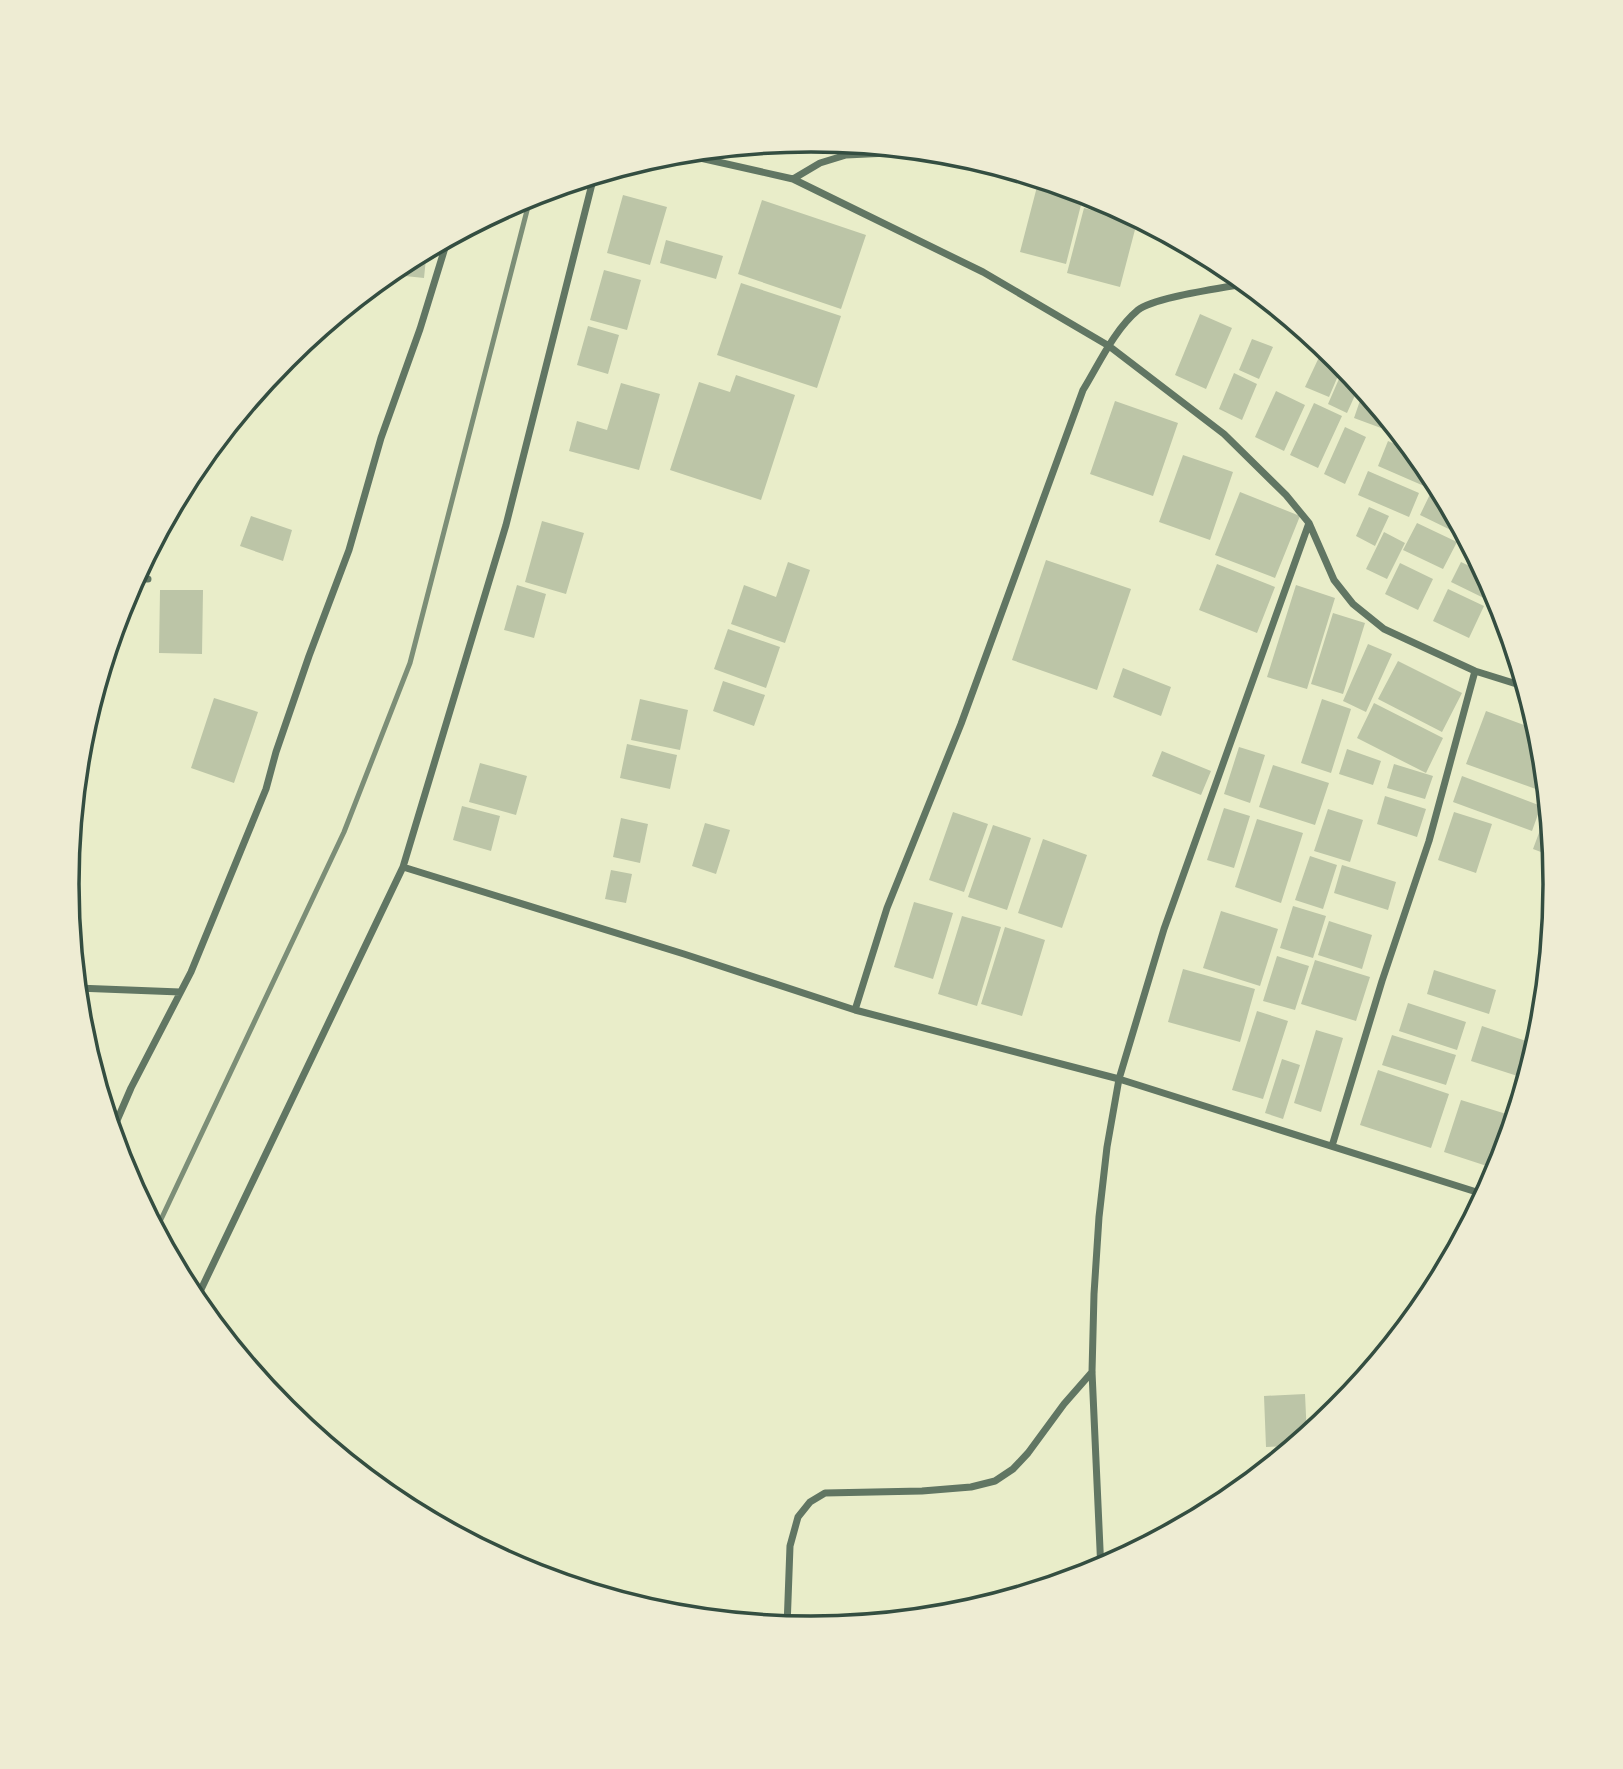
<svg xmlns="http://www.w3.org/2000/svg" width="1623" height="1769" font-family="Jost,sans-serif">
	<style>
		.building { fill: #bcc5a7 }
		.lines { fill: none; stroke-linecap: round; stroke-linejoin: round }
		.minor { stroke: #617663; stroke-width: 7 }
		.rail { stroke: #7c8e77; stroke-width: 5 }
		.rim { fill: none; stroke: #344e41; stroke-width: 3.5 }
	</style>
	<rect width="100%" height="100%" fill="#e9edc9"/>
	<path class="building" d="M1039 179 1084 193 1066 264 1020 252Z
		M623 195 667 207 650 265 607 253Z
		M762 200 866 235 841 309 738 274Z
		M1084 208 1137 222 1120 287 1067 273Z
		M666 240 723 256 716 279 660 263Z
		M427 249 424 278 386 274 398 265Z
		M604 270 641 280 627 330 590 320Z
		M741 283 841 316 817 388 717 355Z
		M1200 314 1232 328 1206 389 1175 375Z
		M1291 319 1313 337 1312 340 1286 329Z
		M588 326 619 335 608 374 577 365Z
		M1252 339 1273 347 1259 379 1239 370Z
		M1321 353 1341 361 1343 364 1329 397 1305 387Z
		M1342 372 1355 378 1360 384 1347 413 1328 404Z
		M1234 373 1257 384 1242 420 1219 409Z
		M736 375 795 395 761 500 670 470 699 382 730 392Z
		M621 383 660 394 639 470 569 451 577 421 607 430Z
		M1364 389 1386 415 1381 428 1354 418Z
		M1276 391 1305 405 1284 451 1255 437Z
		M1115 401 1178 423 1153 496 1090 474Z
		M1314 403 1342 416 1318 468 1290 455Z
		M1345 427 1366 437 1345 484 1324 474Z
		M1388 441 1417 454 1431 471 1424 486 1378 466Z
		M1183 455 1233 472 1210 540 1159 522Z
		M1368 471 1419 493 1409 517 1358 495Z
		M1434 486 1441 489 1463 530 1461 535 1420 515Z
		M1240 492 1300 516 1275 578 1215 555Z
		M1369 507 1389 516 1375 546 1356 536Z
		M251 516 292 530 283 561 240 546Z
		M542 521 584 533 566 594 525 582Z
		M1417 523 1457 542 1443 569 1403 550Z
		M1384 532 1405 543 1387 579 1366 569Z
		M1469 542 1480 563 1465 559Z
		M1046 560 1131 589 1097 690 1012 660Z
		M788 562 810 570 785 643 731 624 744 585 776 597Z
		M1461 562 1486 574 1499 598 1496 604 1451 582Z
		M1400 563 1433 579 1418 610 1385 594Z
		M1217 564 1275 587 1257 633 1199 610Z
		M517 585 546 594 534 638 504 630Z
		M1296 585 1335 598 1307 689 1267 677Z
		M1448 589 1484 606 1469 638 1433 621Z
		M160 590H203L202 654 159 653Z
		M1333 613 1365 623 1343 694 1311 684Z
		M728 629 780 647 766 688 714 669Z
		M1368 644 1392 654 1366 712 1343 701Z
		M1398 661 1462 693 1442 732 1378 699Z
		M1123 668 1171 687 1161 716 1113 697Z
		M723 681 765 695 754 726 713 711Z
		M214 698 258 712 234 783 191 768Z
		M640 699 688 710 680 750 631 740Z
		M1322 699 1351 709 1331 773 1301 763Z
		M1374 703 1443 738 1426 773 1357 738Z
		M1486 711 1540 731 1542 740 1547 784 1544 792 1466 764Z
		M627 744 677 755 670 789 620 778Z
		M1239 747 1265 755 1250 803 1224 794Z
		M1347 749 1381 761 1373 785 1339 774Z
		M1162 751 1211 771 1201 795 1152 776Z
		M480 763 527 776 516 815 469 802Z
		M1394 764 1433 776 1425 799 1387 788Z
		M1273 765 1329 783 1315 825 1259 807Z
		M1462 776 1541 806 1532 831 1453 802Z
		M1385 796 1426 809 1417 837 1377 824Z
		M462 806 500 816 491 851 453 840Z
		M1549 806 1554 857 1533 849Z
		M1224 808 1250 816 1234 868 1207 860Z
		M1328 809 1363 820 1350 862 1314 851Z
		M953 812 988 824 964 892 929 880Z
		M1454 812 1492 824 1476 873 1438 860Z
		M621 818 648 824 640 863 613 857Z
		M1257 819 1303 833 1281 903 1235 887Z
		M705 823 730 830 716 874 692 866Z
		M993 825 1031 838 1007 910 968 897Z
		M1043 839 1087 855 1062 928 1018 913Z
		M1310 856 1337 865 1323 909 1295 900Z
		M1342 865 1396 882 1388 910 1334 893Z
		M611 870 632 874 626 903 605 899Z
		M914 902 953 913 933 979 894 967Z
		M1293 906 1326 916 1313 958 1280 948Z
		M1221 911 1278 929 1260 986 1203 968Z
		M962 916 1001 927 977 1006 938 994Z
		M1329 921 1372 935 1362 969 1318 955Z
		M1005 927 1045 940 1022 1016 981 1004Z
		M1277 956 1309 966 1295 1010 1263 1001Z
		M1315 960 1370 977 1356 1021 1301 1004Z
		M1183 969 1255 989 1240 1042 1168 1022Z
		M1434 970 1496 990 1489 1014 1427 994Z
		M1408 1003 1466 1022 1457 1050 1399 1031Z
		M1257 1011 1288 1021 1263 1099 1232 1090Z
		M1482 1026 1538 1045 1527 1079 1471 1061Z
		M1316 1030 1343 1038 1321 1112 1294 1103Z
		M1392 1035 1456 1055 1446 1085 1382 1065Z
		M1282 1059 1300 1065 1283 1119 1265 1113Z
		M1378 1070 1449 1094 1431 1148 1360 1125Z
		M1461 1100 1516 1117 1499 1170 1444 1152Z
		M1305 1394 1307 1437 1296 1446 1266 1447 1264 1396Z"/>
	<g class="lines">
		<path class="minor" d="M678 153 793 179 983 272 1109 346 1224 434 1286 495 1309 523 1334 580 1353 604 1384 629 1475 671 1526 687
			M793 179 820 163 846 155 931 151
			M134 579H148
			M403 867 684 954 855 1010 1119 1079 1486 1195
			M77 988 180 992
			M855 1010 887 908 961 724 1083 390C1099 364 1114 330 1138 310 1154 297 1224 288 1248 283
			M112 1132 131 1088 191 972 266 789 276 752 309 656 349 550 381 438 420 329 448 238
			M1332 1146 1382 981 1429 841 1475 671
			M195 1302 403 867 506 525 594 176
			M1101 1571 1092 1372 1094 1294 1099 1217 1107 1147 1119 1079 1164 929 1309 523
			M787 1627 790 1546 798 1517 810 1502 825 1493 922 1491 971 1487 995 1481 1013 1469 1028 1453 1064 1404 1092 1372"/>
		<path class="rail" d="M156 1230 344 832 410 663 531 195"/>
	</g>
	<path d="M0 0H1623V1769H0ZM79 884a732 732 0 1 1 1464 0a732 732 0 1 1-1464 0Z" fill="#eeecd3" fill-rule="evenodd"/>
	<path class="rim" d="M79 884a732 732 0 1 1 1464 0a732 732 0 1 1-1464 0Z"/>
</svg>
